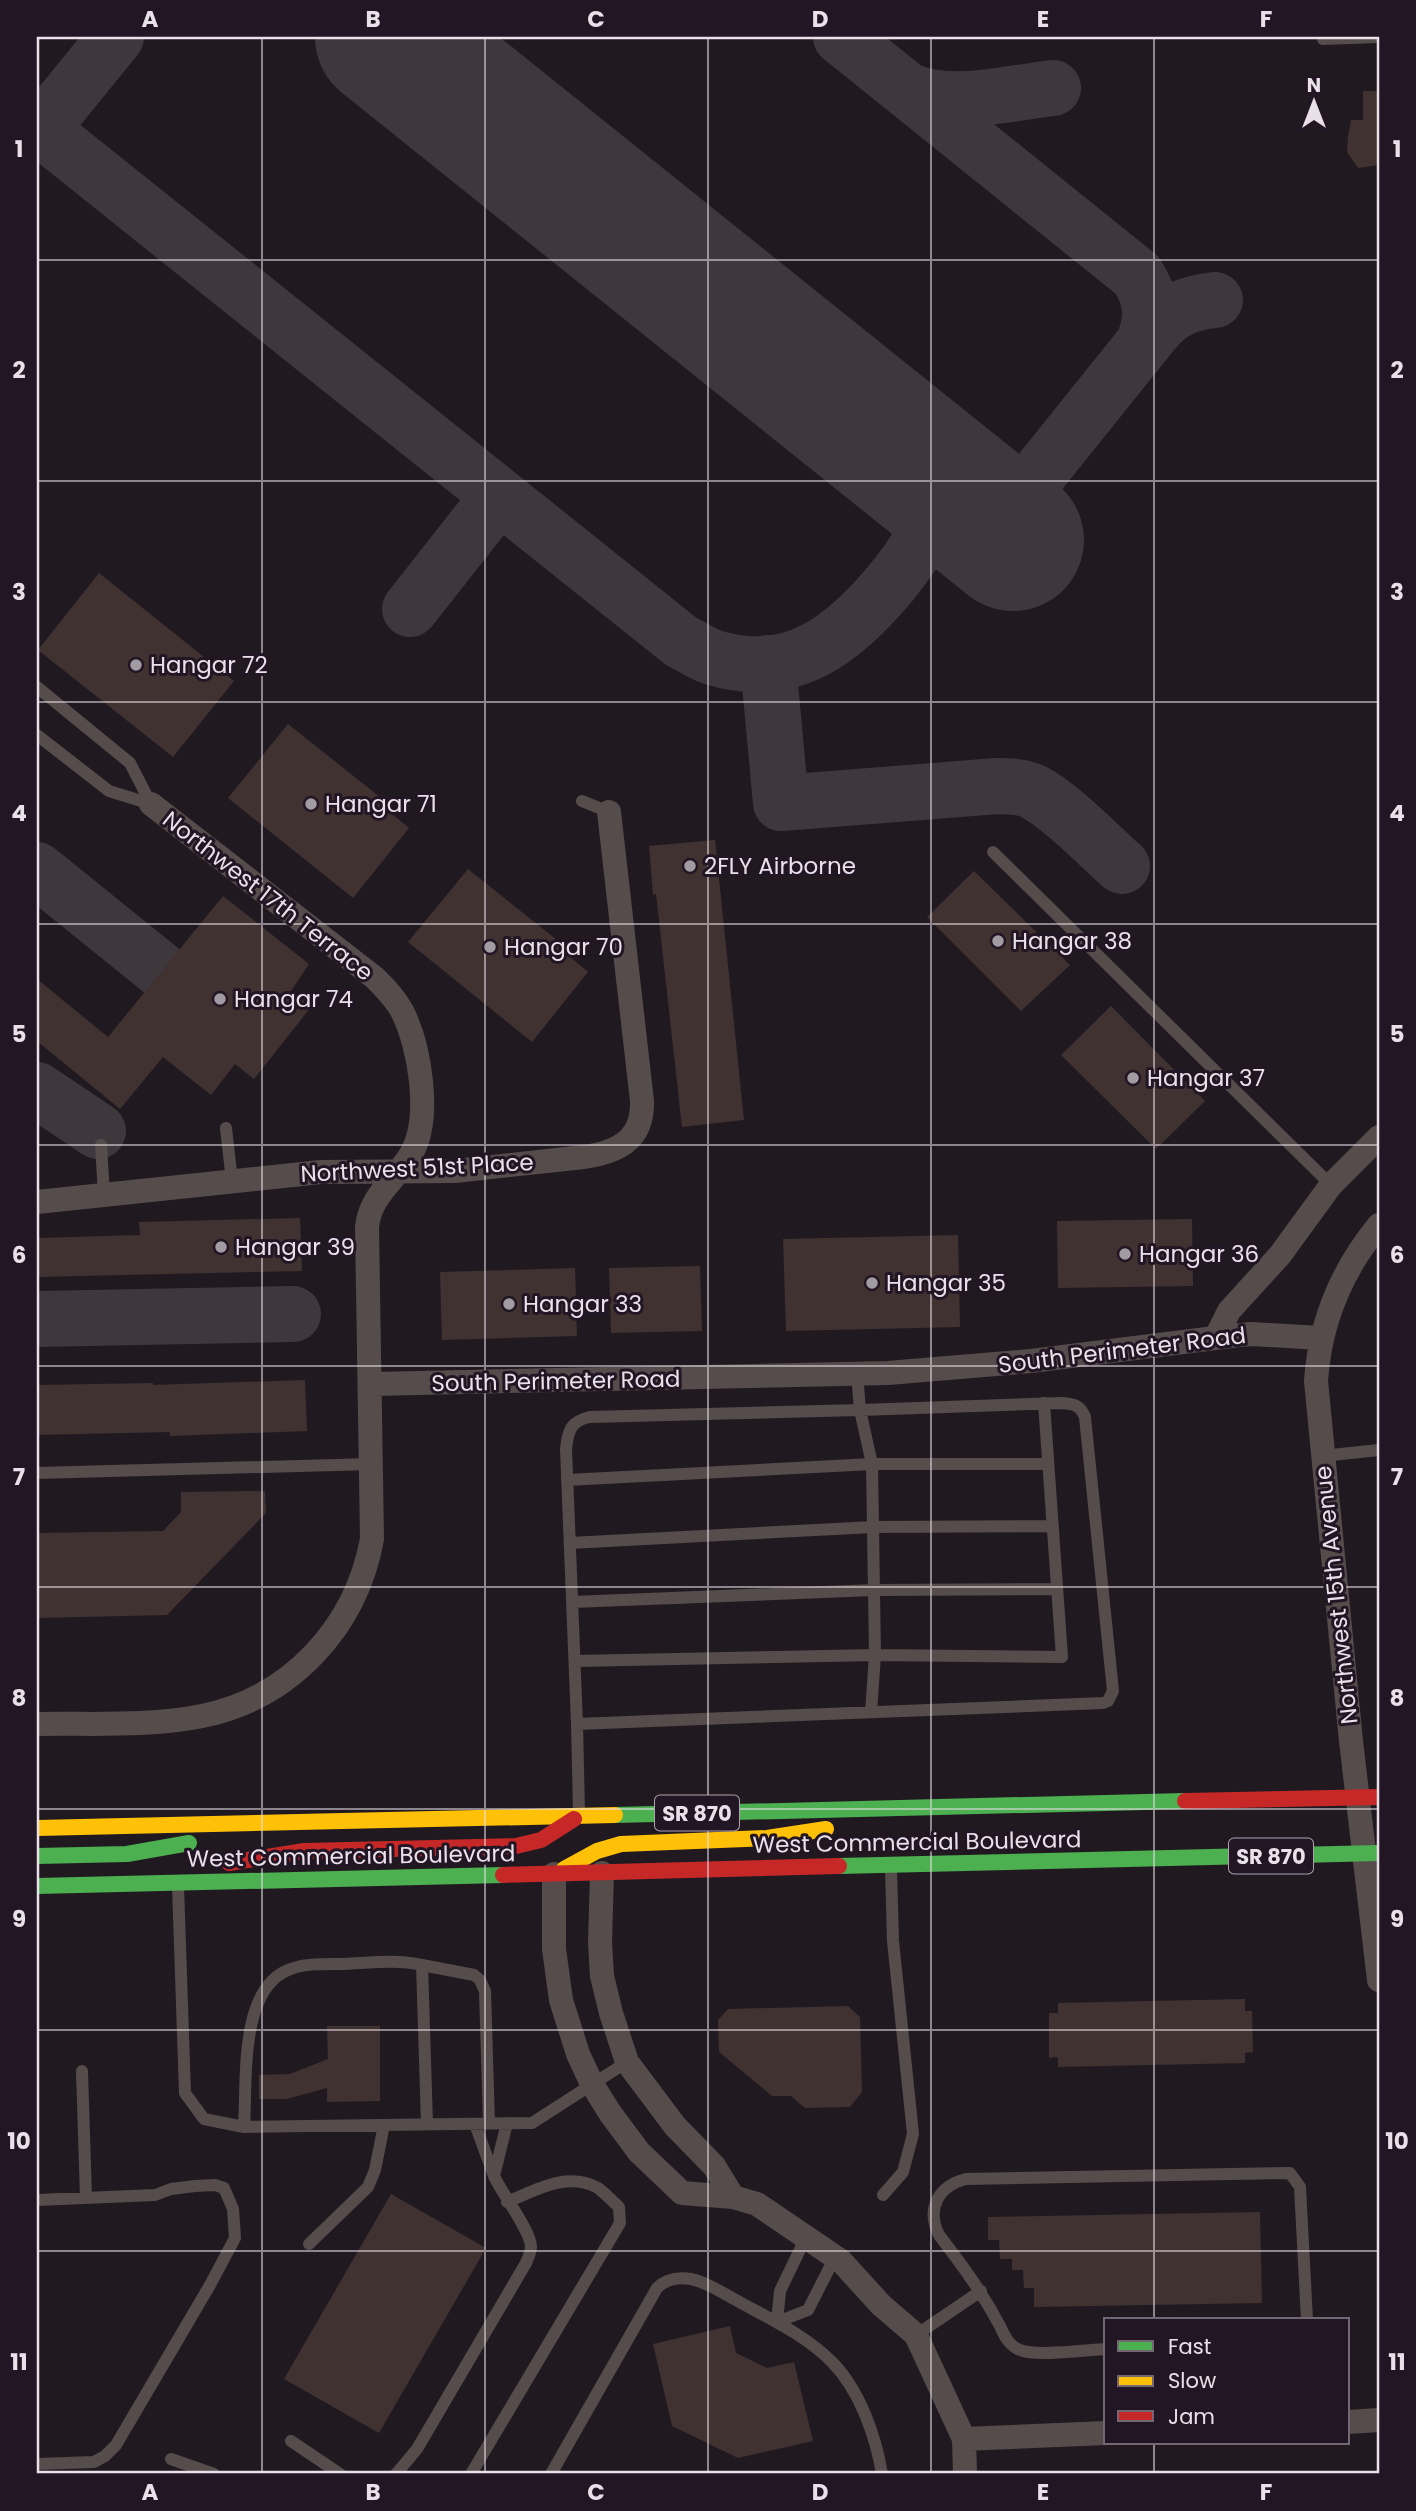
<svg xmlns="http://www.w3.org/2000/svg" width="1416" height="2511" font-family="Poppins,sans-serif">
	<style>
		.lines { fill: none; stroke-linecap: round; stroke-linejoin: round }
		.taxiway { stroke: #3e383c; stroke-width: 56 }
		.runway { stroke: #3e383c; stroke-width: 142 }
		.building { fill: #403231 }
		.lane { stroke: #554c4b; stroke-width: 12 }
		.street { stroke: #554c4b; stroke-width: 24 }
		.fast { stroke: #4caf50; stroke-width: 16 }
		.slow { stroke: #ffc107; stroke-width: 16 }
		.jam { stroke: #c62828; stroke-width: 16 }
		.grid { fill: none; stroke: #e9e0ea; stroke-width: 2; stroke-opacity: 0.55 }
		.poi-dot { fill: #a39ba3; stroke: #231624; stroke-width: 2.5 }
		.labels { text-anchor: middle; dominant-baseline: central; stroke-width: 6; stroke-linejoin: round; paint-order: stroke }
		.shield { fill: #231624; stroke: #aea3af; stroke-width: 2 }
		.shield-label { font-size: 21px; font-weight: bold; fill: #e9e0ea }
		.poi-label { font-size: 23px; fill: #e9e0ea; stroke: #231624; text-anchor: start }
		.street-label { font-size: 23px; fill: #e9e0ea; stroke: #231624 }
		.neatline { fill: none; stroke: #e9e0ea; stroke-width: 2.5 }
		.grid-label { font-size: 23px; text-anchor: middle; font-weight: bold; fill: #e9e0ea }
	</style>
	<rect width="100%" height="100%" fill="#201a20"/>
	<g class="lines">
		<path class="taxiway" d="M841 37 1137 275C1152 298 1154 318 1143 344L996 527
			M909 91C954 109 1007 93 1053 88
			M37 126 682 642C693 647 704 655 715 658 792 681 844 639 890 584 904 566 925 543 924 519 924 494 910 471 899 449
			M37 134 116 37
			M1143 344C1165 315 1178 304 1215 300
			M410 609 499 496
			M768 663 781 803 997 786C1009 786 1022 786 1034 792 1062 807 1098 845 1122 866
			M37 870 162 971
			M37 1090 98 1131
			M37 1319 293 1314"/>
		<path class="runway" d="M386 37 1013 540"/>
	</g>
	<path class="building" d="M1363 91H1379V165L1358 168 1347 152 1348 136 1351 120H1363Z
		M99 573 234 681 173 757 38 650Z
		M288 724 395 809 391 813 409 828 353 898 228 798Z
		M715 840 744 1120 682 1127 656 894 653 895 649 846Z
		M468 869 572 952 569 956 588 972 532 1042 408 942Z
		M974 871 1070 965 1021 1011 927 917Z
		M223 896 309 964 291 991 311 1007 254 1079 235 1064 211 1095 163 1057 120 1109 37 1041V979L108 1037Z
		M1111 1006 1205 1101 1156 1149 1061 1055Z
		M300 1218 302 1271 37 1277V1238L140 1235 139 1222Z
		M1192 1219 1193 1286 1058 1288 1057 1221Z
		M958 1235 960 1327 786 1331 783 1239Z
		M700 1266 702 1331 611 1333 609 1268Z
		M575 1268 577 1336 442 1340 440 1272Z
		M305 1380 307 1431 170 1436V1432L37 1435V1385L153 1383V1385Z
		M265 1491 266 1513 167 1615 37 1618V1533L163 1531 181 1512V1492Z
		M1245 1999V2011H1252L1253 2052 1245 2053V2063L1058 2067V2057L1049 2058V2013H1058V2003Z
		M848 2006 860 2017 862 2092 850 2107 805 2108 791 2096H772L719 2052 718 2020 728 2009Z
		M327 2026H380V2101L327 2102V2088L287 2099H259V2075L290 2074 328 2059Z
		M391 2194 486 2248 379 2433 284 2379Z
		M1260 2212 1262 2303 1034 2307V2288H1024L1023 2270H1012V2259H1000L999 2240H988V2217Z
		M730 2326 736 2353 767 2368 794 2362 813 2441 738 2458 672 2426 653 2344Z"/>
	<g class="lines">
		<path class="lane" d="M1323 39 1379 37
			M37 687 130 763 151 804 109 791 37 735
			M582 801 609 812
			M993 852 1331 1185
			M226 1128 232 1181
			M101 1145 104 1194
			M1322 1456 1379 1450
			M37 1473 372 1464
			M567 1480 872 1464H1048
			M570 1543 873 1527 1053 1526
			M572 1602 874 1590 1057 1589
			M575 1661 875 1655 871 1712
			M577 1724 1103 1703 1108 1701 1113 1691 1085 1417C1080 1405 1074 1404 1062 1403L860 1410 872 1464 875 1655 1062 1657 1044 1403
			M579 1811 577 1724 566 1449C568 1430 571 1421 590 1417L860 1410 857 1374
			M178 1886 185 2093 204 2119 244 2127 532 2123 627 2062
			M422 1965 474 1975 480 1980 485 1991 489 2123
			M82 2071 86 2198
			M475 2124 494 2176 507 2123
			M244 2127C247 2082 239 1990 288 1970 305 1963 323 1964 341 1964 368 1963 396 1959 422 1965L427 2124
			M883 2195 903 2172 913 2134 893 1941 891 1869
			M37 2200 155 2195 171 2189 195 2186 215 2185 224 2188 233 2209 235 2238 210 2285 116 2445 105 2456 94 2462 37 2464
			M806 2237 780 2291 777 2322 808 2310 835 2257
			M309 2244 368 2187 375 2170 384 2125
			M916 2335 981 2291
			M1106 2349C1087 2350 1036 2357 1020 2350 1009 2346 1004 2335 1000 2326 982 2292 962 2265 939 2235 926 2209 938 2186 966 2179L1290 2173 1300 2187 1307 2320
			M291 2441 340 2474
			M171 2459 214 2474
			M396 2474 417 2449 526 2263C528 2258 531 2252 531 2247 531 2231 502 2194 494 2176
			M471 2474 620 2223 619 2207C612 2201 605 2193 598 2188 567 2171 536 2190 507 2202
			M551 2474 657 2288C666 2279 678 2277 691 2279 706 2282 721 2292 734 2299 768 2318 806 2335 833 2363 860 2391 876 2437 882 2474"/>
		<path class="street" d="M37 1202 321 1172 455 1171 584 1157C618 1152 643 1140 642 1101L609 812
			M1379 1225C1341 1271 1320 1321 1316 1381L1351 1741 1379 1980
			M1216 1337 1229 1311 1280 1255 1331 1185 1379 1137
			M371 1384 888 1373 1031 1361 1231 1336 1251 1334 1321 1338
			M37 1724C91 1723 149 1727 202 1716 291 1698 356 1627 372 1539L367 1227C370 1195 396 1180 411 1154 432 1119 420 1046 402 1011 395 998 385 988 375 978L151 804
			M602 1873 600 1943 602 1976 611 2013 627 2062 675 2126 714 2166 733 2197
			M554 1874V1949L561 2000 578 2054 592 2084 610 2113 639 2152 682 2193 733 2197 757 2204 841 2261 881 2305 916 2335 964 2439 965 2474
			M1348 2422 1379 2420
			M964 2439 1106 2433"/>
		<path class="fast" d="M615 1815 1185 1801
			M37 1856 127 1854 189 1843
			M839 1866 1379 1853
			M37 1886 503 1875"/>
		<path class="slow" d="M37 1828 615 1815
			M564 1869 597 1851 621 1844 767 1838 826 1829"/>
		<path class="jam" d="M1185 1801 1379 1797
			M229 1863 304 1851 516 1846 541 1840 574 1819
			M503 1875 839 1866"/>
	</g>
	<path class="grid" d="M262 37V2474M485 37V2474M708 37V2474M931 37V2474M1154 37V2320M37 260H1379M37 481H1379M37 702H1379M37 924H1379M37 1145H1379M37 1366H1379M37 1587H1379M37 1809H1379M37 2030H1379M37 2251H1379M1154 2443V2474"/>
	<g class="poi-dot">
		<circle cx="136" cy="665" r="7"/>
		<circle cx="311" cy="804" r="7"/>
		<circle cx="690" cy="866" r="7"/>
		<circle cx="998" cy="941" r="7"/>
		<circle cx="490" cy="947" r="7"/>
		<circle cx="220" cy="999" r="7"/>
		<circle cx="1133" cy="1078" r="7"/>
		<circle cx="221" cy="1247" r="7"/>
		<circle cx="1125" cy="1254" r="7"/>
		<circle cx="872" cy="1283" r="7"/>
		<circle cx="509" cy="1304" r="7"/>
	</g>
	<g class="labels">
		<g class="shield">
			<rect x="655" y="1795.5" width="84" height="35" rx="5"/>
			<rect x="1229" y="1838.5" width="84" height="35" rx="5"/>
		</g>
		<g class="shield-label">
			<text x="697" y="1813">SR 870</text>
			<text x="1271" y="1856">SR 870</text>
		</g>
		<g class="poi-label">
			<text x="150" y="665">Hangar 72</text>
			<text x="325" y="804">Hangar 71</text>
			<text x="704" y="866">2FLY Airborne</text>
			<text x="1012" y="941">Hangar 38</text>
			<text x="504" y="947">Hangar 70</text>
			<text x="234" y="999">Hangar 74</text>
			<text x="1147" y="1078">Hangar 37</text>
			<text x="235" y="1247">Hangar 39</text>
			<text x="1139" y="1254">Hangar 36</text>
			<text x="886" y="1283">Hangar 35</text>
			<text x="523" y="1304">Hangar 33</text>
		</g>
		<g class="street-label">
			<text transform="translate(268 896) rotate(38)">Northwest 17th Terrace</text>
			<text transform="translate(417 1168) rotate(-3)">Northwest 51st Place</text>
			<text transform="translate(1122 1350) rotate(-7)">South Perimeter Road</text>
			<text transform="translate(556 1381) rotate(-1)">South Perimeter Road</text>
			<text transform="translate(1336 1595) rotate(-96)">Northwest 15th Avenue</text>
			<text transform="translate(917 1842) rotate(-1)">West Commercial Boulevard</text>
			<text transform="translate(351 1856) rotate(-1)">West Commercial Boulevard</text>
		</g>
	</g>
	<rect width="1416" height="2511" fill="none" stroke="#231624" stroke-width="77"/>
	<rect x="1104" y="2318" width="245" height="126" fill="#231624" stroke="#726773" stroke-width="2"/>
	<rect x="1118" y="2341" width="35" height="10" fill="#4caf50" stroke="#726773" stroke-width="2"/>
	<text x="1168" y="2354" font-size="21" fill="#e9e0ea">Fast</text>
	<rect x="1118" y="2376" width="35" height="10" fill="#ffc107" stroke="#726773" stroke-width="2"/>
	<text x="1168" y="2388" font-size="21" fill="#e9e0ea">Slow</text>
	<rect x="1118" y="2411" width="35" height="10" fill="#c62828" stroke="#726773" stroke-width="2"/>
	<text x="1168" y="2424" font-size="21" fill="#e9e0ea">Jam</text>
	<g transform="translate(1314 102)" stroke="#231624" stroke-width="5" paint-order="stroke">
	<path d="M0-5L12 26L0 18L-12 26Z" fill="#e9e0ea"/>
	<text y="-10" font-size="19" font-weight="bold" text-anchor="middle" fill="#e9e0ea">N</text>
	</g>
	<rect x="38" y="38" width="1340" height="2434" class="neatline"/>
	<g class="grid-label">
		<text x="150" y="27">A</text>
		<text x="373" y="27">B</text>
		<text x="596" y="27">C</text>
		<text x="820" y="27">D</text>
		<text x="1043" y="27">E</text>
		<text x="1266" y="27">F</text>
		<text x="19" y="157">1</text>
		<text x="1397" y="157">1</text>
		<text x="19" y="378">2</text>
		<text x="1397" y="378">2</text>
		<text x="19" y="600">3</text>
		<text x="1397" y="600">3</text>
		<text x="19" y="821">4</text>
		<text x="1397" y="821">4</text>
		<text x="19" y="1042">5</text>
		<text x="1397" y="1042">5</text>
		<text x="19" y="1263">6</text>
		<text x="1397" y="1263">6</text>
		<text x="19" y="1485">7</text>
		<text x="1397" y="1485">7</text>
		<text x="19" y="1706">8</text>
		<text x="1397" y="1706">8</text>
		<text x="19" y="1927">9</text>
		<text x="1397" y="1927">9</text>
		<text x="19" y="2149">10</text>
		<text x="1397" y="2149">10</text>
		<text x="19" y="2370">11</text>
		<text x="1397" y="2370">11</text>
		<text x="150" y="2500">A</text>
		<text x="373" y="2500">B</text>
		<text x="596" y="2500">C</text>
		<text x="820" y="2500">D</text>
		<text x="1043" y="2500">E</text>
		<text x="1266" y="2500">F</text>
	</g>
</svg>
